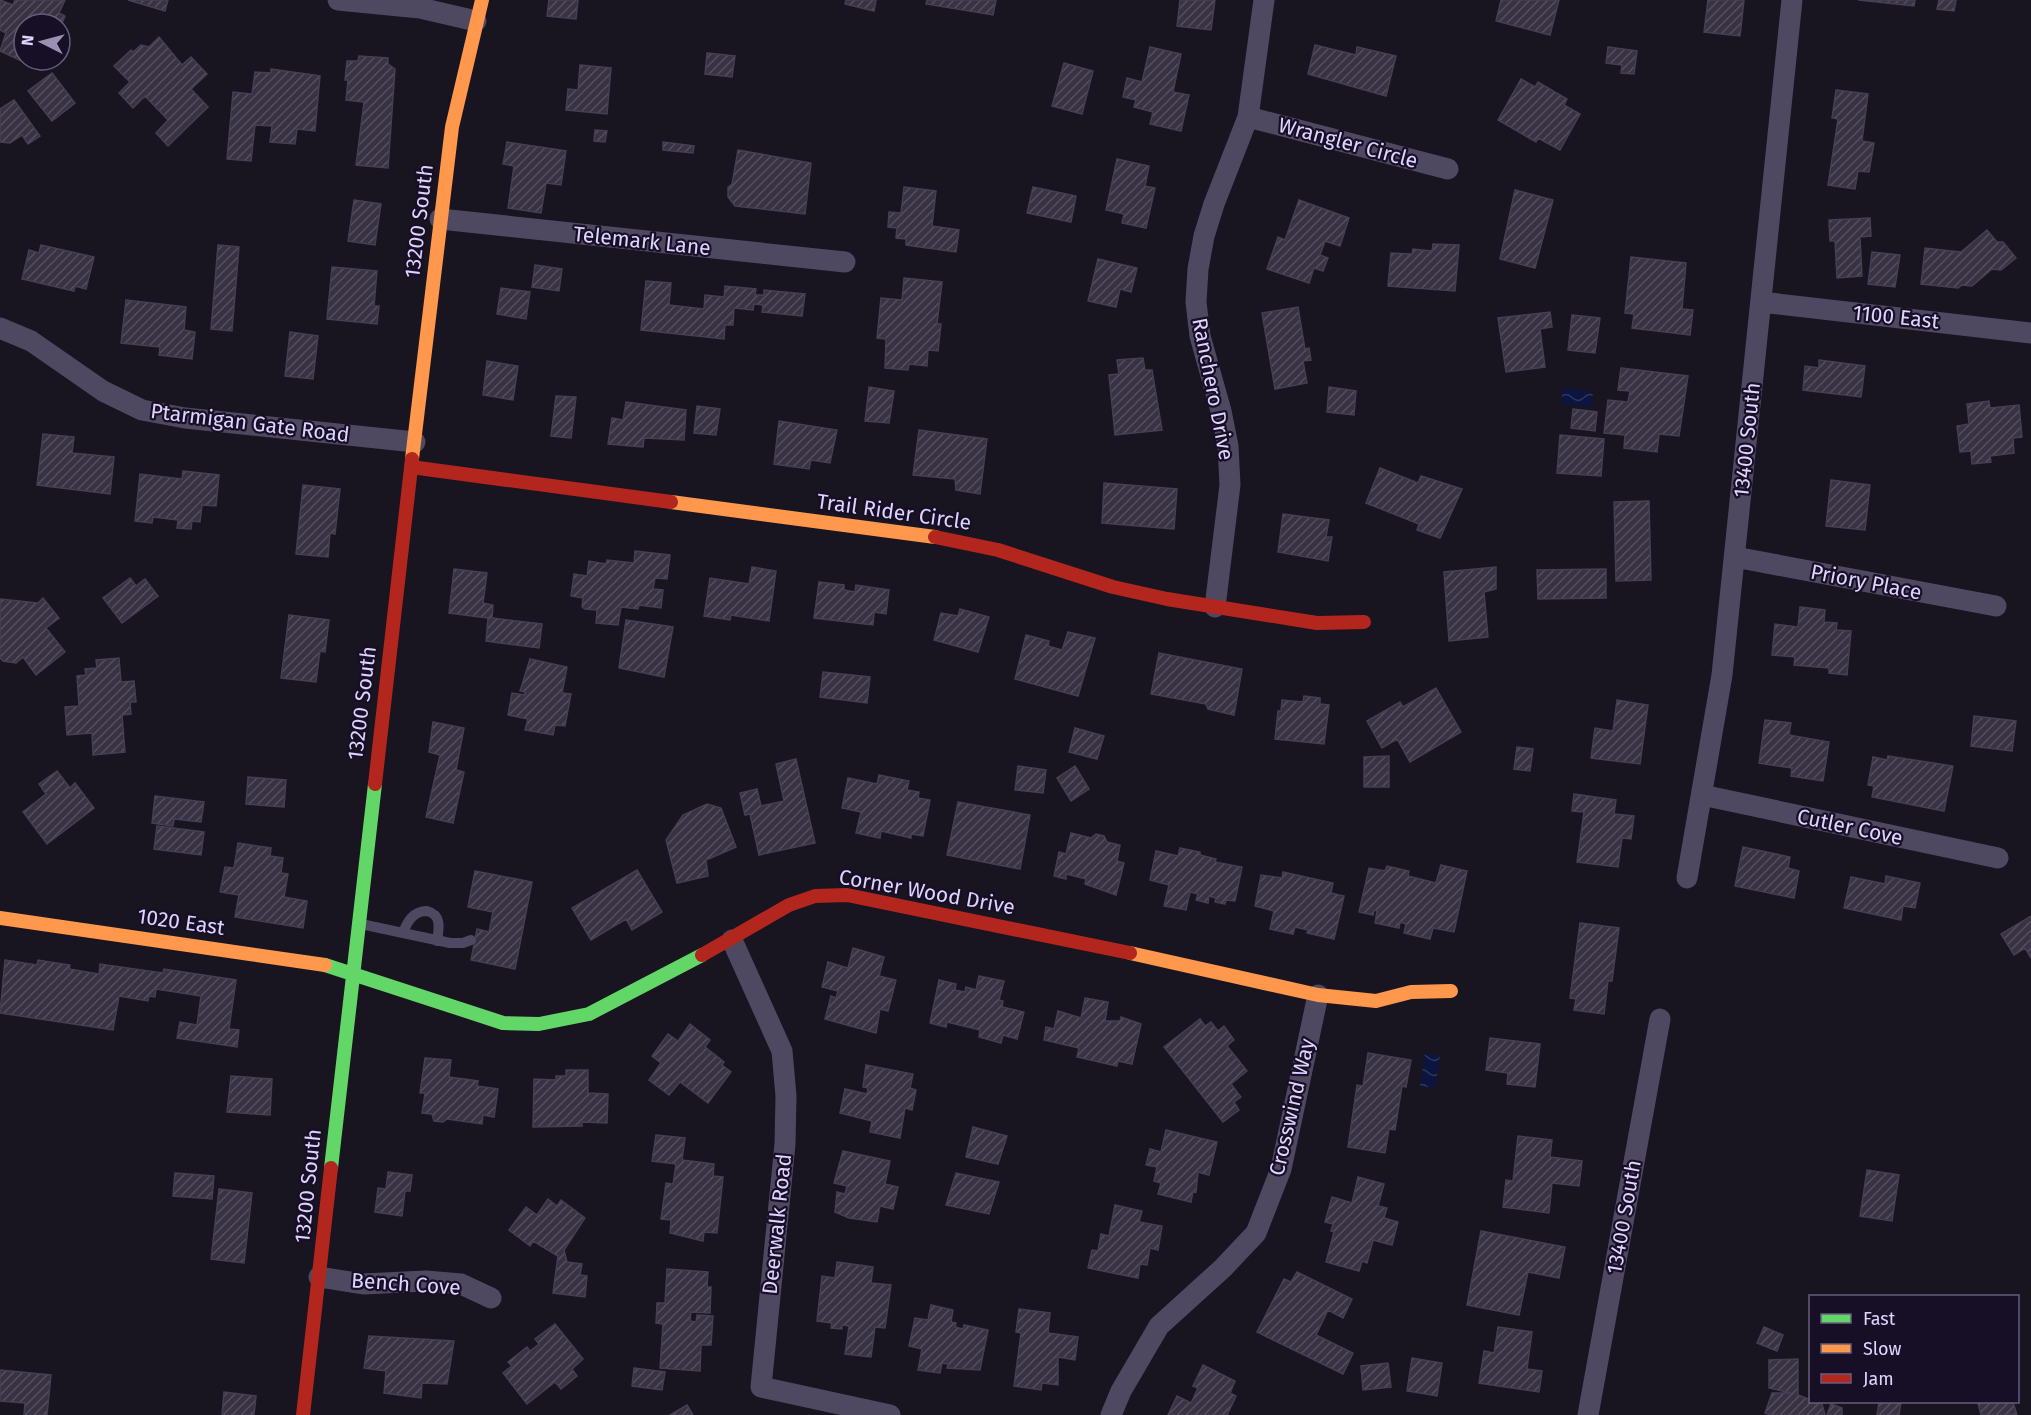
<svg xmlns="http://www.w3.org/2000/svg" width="2031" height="1415" font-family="'Fira Sans',sans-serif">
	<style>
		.water { fill: url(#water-waves) }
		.building { fill: url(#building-hatch); stroke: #463e54; stroke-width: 1.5 }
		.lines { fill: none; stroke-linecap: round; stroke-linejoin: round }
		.lane { stroke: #4e4961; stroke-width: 10 }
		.street { stroke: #4e4961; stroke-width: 21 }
		.fast { stroke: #63d668; stroke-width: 14 }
		.slow { stroke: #ff974d; stroke-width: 14 }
		.jam { stroke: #b3261e; stroke-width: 14 }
		.labels { text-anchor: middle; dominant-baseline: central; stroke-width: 4.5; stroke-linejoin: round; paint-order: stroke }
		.street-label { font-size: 21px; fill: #e0d3ff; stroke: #170f25 }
	</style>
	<defs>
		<pattern id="water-waves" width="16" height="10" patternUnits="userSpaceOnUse" patternTransform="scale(1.5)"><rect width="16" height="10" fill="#0b1540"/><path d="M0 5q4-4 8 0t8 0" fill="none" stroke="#2e365d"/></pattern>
		<pattern id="building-hatch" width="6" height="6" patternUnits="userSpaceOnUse" patternTransform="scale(1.5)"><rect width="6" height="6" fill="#383242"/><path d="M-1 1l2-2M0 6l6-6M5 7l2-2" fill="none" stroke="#544f5e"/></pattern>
	</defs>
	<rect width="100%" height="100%" fill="#181420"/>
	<path class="water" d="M1563 388 1593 392 1591 407 1561 403Z
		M1425 1053 1440 1056 1435 1088 1420 1086Z"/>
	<path class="building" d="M0 0 13 5 15 0H65L59 13 65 16 60 28V24H24V60H30L28 64 0 51 6 33 0 30Z
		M128 0H168L165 11Z
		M549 0H578L576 19 547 16Z
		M846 0H876L874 11 845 4Z
		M927 0H996L993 15 926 4Z
		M1180 0H1215L1211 30 1177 26Z
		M1501 0H1559L1550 35 1496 21Z
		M1708 0H1744L1740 36 1704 32Z
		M1858 0H1915L1914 6Z
		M1939 0H1956L1954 11 1937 9Z
		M159 37 182 65 191 57 207 74 191 89 208 107 168 146 156 133 168 120 145 96 133 108 119 93 130 82 114 66 131 50 133 52 141 45 149 47Z
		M1315 45 1356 55 1357 47 1396 56 1386 96 1308 74Z
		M1150 47 1181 54 1173 92 1189 95 1181 131 1150 124 1153 112 1134 107 1136 100 1123 97 1127 78 1142 82Z
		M1608 47 1637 51 1634 74 1621 73 1622 65 1606 63Z
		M707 53 735 56 732 77 705 74Z
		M359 56 388 58V64L395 69 388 168 356 165 364 102 346 100 348 80H345L347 61H358Z
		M1064 63 1093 71 1082 114 1052 106Z
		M580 65 611 68 607 114 566 110 568 89 578 90Z
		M271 69 320 76 315 131 297 129 295 144 270 142 272 126 255 125 251 161 227 159 233 92 252 94 255 72 271 73Z
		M52 73 75 103 52 121 28 91Z
		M1521 79 1535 87 1538 82 1567 99 1564 105 1580 114 1560 150 1538 138 1536 142 1498 120Z
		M1836 90 1868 94 1862 141 1874 143 1869 172 1858 171 1855 189 1828 185 1838 119 1832 118Z
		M14 100 40 136 28 144 22 135 10 143 0 142V109Z
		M595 130 607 131 605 142 594 141Z
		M507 142 566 151 561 185 546 183 541 213 508 208 514 166 503 164Z
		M663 142 694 146 693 153 663 150Z
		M738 150 811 163 805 214 735 206 728 197V187L732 184Z
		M1117 159 1149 166 1145 186 1155 188 1146 228 1122 223 1124 214 1106 210Z
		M904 187 936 191 932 226 959 230 956 252 906 245V239L896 238 897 228 888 227 889 212 901 213Z
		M1033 187 1076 196 1071 222 1027 213Z
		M1515 190 1553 200 1535 268 1500 259Z
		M354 200 381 204 375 245 348 241Z
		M1299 200 1349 218 1340 246 1325 241 1320 255 1328 258 1323 271 1314 268 1309 283 1267 269 1278 237 1285 240Z
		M1870 218 1871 236 1860 237 1862 276 1837 278 1835 241H1830L1829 220Z
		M1987 230 1997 242H2003L2016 258 2001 270 1992 269 1972 286 1962 285 1958 288 1921 284 1925 248 1961 252Z
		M1433 244 1459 245 1455 291 1388 286 1391 253 1412 254 1413 249 1432 251Z
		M41 245 94 257 86 289 75 286 74 291 22 279 29 250 39 253Z
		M218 245 239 247 232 331 211 329Z
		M1872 252 1900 255 1895 287 1868 284Z
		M1631 257 1686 263 1682 309 1693 310 1690 335 1632 328 1634 314 1625 313Z
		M1098 259 1137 268 1131 292 1120 289 1116 307 1088 301Z
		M535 265 562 269 559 291 532 287Z
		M332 267 377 271 374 306H379L377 324 327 319Z
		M904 278 942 282 937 324H941L938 351 928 350 927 366 909 364 908 370 885 368 886 339 877 338 881 298 902 300Z
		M646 281 671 283 669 305 704 309 705 295 724 297 725 286 756 289 755 295H764V290L805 294 802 316 762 312 763 305 754 304 753 310 734 308 733 325H725L724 339 641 330Z
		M501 288 530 292 526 319 497 314Z
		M126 300 186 307 184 330 195 332 192 359 159 355 160 347 121 343Z
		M1298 307 1305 349 1309 348 1311 360 1303 361 1307 383 1275 389 1262 313Z
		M1550 312 1552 327 1540 329 1545 367 1506 372 1498 318Z
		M1572 315 1600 318 1595 353 1568 350Z
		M290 332 318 336 313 379 285 376Z
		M1143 358 1145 370H1152L1162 430 1115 435 1109 375 1119 374 1117 360Z
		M1819 360 1865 366 1861 397 1803 390 1805 366 1819 368Z
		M487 361 518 366 513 400 483 395Z
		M1621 368 1688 376 1679 436 1659 434 1657 452 1624 448 1625 435 1604 433 1608 400 1628 402 1630 391 1618 390Z
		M869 387 894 391 889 423 865 421Z
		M1329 387 1356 391 1354 415 1327 412Z
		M556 396 576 397 571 438 551 436Z
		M1989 401 1990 408 2019 405 2022 437 2013 438 2014 453 1990 456 1991 462 1972 464 1971 451 1960 452 1957 426 1969 424 1967 404Z
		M626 402 686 410 684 440 644 438 643 447 608 444 612 418 623 420Z
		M697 406 720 409 716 435 694 433Z
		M1573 409 1597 412 1595 431 1571 428Z
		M779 421 837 430 830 463 811 460 809 469 774 464Z
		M919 430 987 439 980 494 956 490 955 479 913 475Z
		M43 434 74 437 72 453 114 457 110 494 37 485Z
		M1560 435 1604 439 1601 476 1557 473Z
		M1380 468 1418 483 1421 476 1462 489 1440 538 1417 530 1419 524 1366 503Z
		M183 471 219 475 216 506 202 505 200 522 192 521 191 529 177 528 178 520 153 517 152 523 135 521 140 474 182 479Z
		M1831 480 1870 485 1865 530 1826 526Z
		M1104 483 1177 489 1174 529 1102 523Z
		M303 485 340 489 335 534 330 533 328 557 296 554Z
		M1649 501 1651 580 1616 581 1614 502Z
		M1283 514 1329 520 1326 537H1332L1328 561 1278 552Z
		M635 551 670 555 667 579 655 578 653 589 663 590 661 608 639 605 638 609 621 607 618 625 596 623 597 610 585 609 582 607 583 598 571 596 574 574 587 576 589 561 606 564 607 560 634 563Z
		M752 567 776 571 769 621 731 615 730 620 704 616 710 578 749 584Z
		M1496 567V589L1484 592 1488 637 1449 641 1444 572Z
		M454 569 487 573 483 603 493 605 492 618 542 624 539 648 486 641 488 618 449 613Z
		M1606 569V598L1538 599 1537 570Z
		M130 578 136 586 145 579 158 596 122 623 103 598Z
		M819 582 844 585V590L855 592 856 585 889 590 886 614 874 612 873 625 814 618Z
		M43 598 59 618 46 628 65 652 36 675 23 657 16 663 3 661 0 658V599L38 603Z
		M1800 607 1825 610 1824 622 1837 623 1836 630 1851 631 1847 675 1829 673V668L1794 665 1795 657 1772 655 1775 624 1798 627Z
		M960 609 989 617 978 652 934 640 941 613 958 616Z
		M289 615 329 620 325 652 320 651 316 682 281 678Z
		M626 620 673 627 664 677 619 668Z
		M1068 632 1095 638 1078 696 1015 679 1026 635 1049 641 1048 646 1062 650Z
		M1159 653 1242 669 1234 715 1208 709 1206 704 1151 694Z
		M119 658 121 682 134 681 136 702H130L131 714 122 715 125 752 93 755 92 733 67 735 65 707 79 706 77 676 86 675 85 669 97 668 96 660Z
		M530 659 567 667 562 693 571 694 565 726 555 725 553 735 525 730 528 719 508 715 512 693 525 695V692L520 691Z
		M823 672 870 677 867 703 820 697Z
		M1436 688 1461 732 1410 762 1397 739 1382 748 1367 721 1400 702 1403 707Z
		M1304 696 1320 698V704L1329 705 1324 744 1275 739 1278 711H1281L1282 700 1303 702Z
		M1617 700 1648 705 1640 764 1591 758 1595 728 1613 731Z
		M1974 716 2016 721 2012 751 1971 746Z
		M1765 720 1791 723 1789 735 1829 742 1823 781 1791 776 1792 768 1759 763Z
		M433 722 464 728 456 770 464 772 453 823 426 817 440 755 429 752Z
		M1075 728 1104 736 1097 759 1069 752Z
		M1517 747 1533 749 1530 771 1514 769Z
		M1389 756V787H1364V757Z
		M1888 756 1953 766 1944 811 1872 797 1874 786 1868 785 1873 757 1887 760Z
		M796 759 815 843 759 855 750 814 745 815 740 793 757 789 761 806 784 801 776 764Z
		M1018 766 1046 770 1043 793 1015 790Z
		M1075 766 1089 789 1071 801 1057 778Z
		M57 771 70 788 75 783 94 808 47 844 23 812 46 794 39 784Z
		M879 775 909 781 907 790 919 792 918 798 930 800 923 836 911 834V838L881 831 880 838 856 833 861 812 842 808 848 778 877 784Z
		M248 777 286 780 284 807 246 804Z
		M1574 794 1616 800 1614 814 1634 816 1631 839 1622 838 1618 867 1577 862 1584 812 1572 811Z
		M155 796 204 802 201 822 174 819 173 826 152 823Z
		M958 802 1030 815 1020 869 947 855Z
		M707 804 721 808 736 847 706 860 708 876 677 883 666 840 683 815Z
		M157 826 204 832 201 855 154 849Z
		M1071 833 1091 838 1096 834 1104 836 1107 842 1120 845 1117 861 1124 863 1116 895 1085 884 1086 879 1066 874V879L1054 876 1059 852 1066 854Z
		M238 843 271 848 270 856 283 858 281 873 288 874 284 897 307 901 303 928 235 917 239 895 220 892 225 867 234 868Z
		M1743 847 1790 857 1788 868 1799 871 1794 898 1735 886Z
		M1180 848 1200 852V855L1216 859 1215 862 1242 867 1235 901 1226 900 1225 904 1215 902 1216 898 1209 896 1208 903 1196 900 1198 894 1190 892 1186 910 1164 906 1169 885 1150 880 1156 851 1178 856Z
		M1441 865 1467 871 1454 932 1433 928 1430 939 1404 933 1406 924 1400 922 1399 928 1375 923 1377 911 1374 910 1373 915 1359 912 1369 868 1385 871 1387 866 1409 871 1408 876 1436 883Z
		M637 870 662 912 632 930 626 919 591 940 572 908Z
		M475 871 532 882 515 969 471 960 477 929 489 932 493 912 468 907Z
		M1283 872 1333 883 1331 893 1344 896 1334 939 1307 933 1308 930 1295 927 1293 934 1270 929 1274 911 1255 906 1261 875 1282 878Z
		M1886 876 1920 883 1915 908 1903 906 1901 920 1844 908 1851 877 1885 884Z
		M2031 916V958L2025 948 2014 955 2001 934Z
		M1580 923 1619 928 1612 981H1608L1604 1014 1574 1010 1576 999 1570 998Z
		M853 948 884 957 879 976 896 980 888 1011 880 1009 876 1033 825 1019 831 996 836 998 838 991 822 987 828 962 848 968Z
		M5 960 37 965 38 960 70 965 69 969 99 974 100 964 163 973 164 969 236 980 229 1029 239 1030 237 1047 177 1038 180 1022 197 1025 201 996 156 989 155 997 149 996 148 1001 119 996 113 1030 0 1013Z
		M979 976 1004 981 999 1000 1003 1001 1002 1007 1024 1012 1017 1039 1003 1035 1001 1043 979 1037 980 1030 947 1022 946 1027 930 1023 939 980 956 984 955 990 965 992 966 987 976 990Z
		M1085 998 1108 1002 1105 1021H1120L1121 1017 1141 1024 1132 1064 1118 1061 1117 1066 1077 1057 1079 1048 1044 1040 1046 1027 1054 1029 1058 1011 1081 1018Z
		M1200 1019 1205 1026 1211 1022 1218 1031 1224 1026 1234 1040 1227 1046 1247 1071 1231 1084 1241 1097 1234 1102 1239 1110 1223 1122 1164 1047Z
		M690 1024 710 1040 705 1047 724 1062 722 1065 731 1072 708 1103 680 1082 669 1095 649 1080 661 1063 652 1056 668 1034 678 1041Z
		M1490 1038 1540 1044 1535 1087 1507 1084 1508 1073 1486 1070Z
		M1368 1053 1411 1060 1406 1087 1402 1086 1395 1130 1389 1129 1385 1153 1348 1147 1357 1085 1363 1086Z
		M425 1058 451 1060 449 1077 478 1081 477 1086 498 1089 494 1117 483 1115 482 1124 447 1119 443 1122 434 1121 432 1114 422 1113 425 1093H420Z
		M866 1065 913 1074 910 1088 916 1090 912 1110 905 1108 900 1138 870 1132 872 1121 840 1113 845 1089 867 1094 868 1088 863 1087Z
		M566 1070H588V1093L608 1094 607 1123 582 1122V1126L533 1127 534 1079 556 1080V1076H566Z
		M231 1076 272 1079 270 1115 227 1112Z
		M973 1127 1007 1136 998 1164 966 1157Z
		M1166 1130 1217 1142 1209 1175 1198 1172 1196 1192 1193 1191 1191 1202 1158 1194 1161 1183 1154 1181 1157 1167 1146 1165 1150 1149 1161 1152Z
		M656 1135 685 1138 682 1160 714 1164 713 1176 723 1177 717 1233 704 1232 703 1241 670 1233 671 1220 661 1219 666 1183 673 1184 676 1164 652 1161Z
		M1518 1136 1552 1140 1550 1157 1582 1161 1579 1186 1552 1183 1549 1213 1503 1207 1506 1180 1513 1181Z
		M843 1151 890 1161 885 1184 898 1187 893 1209 880 1206 877 1222 849 1218 835 1212 837 1192 845 1194 847 1186 834 1183Z
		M1867 1170 1899 1175 1892 1221 1860 1216Z
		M388 1172 412 1175 410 1191H405L402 1216 375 1212 378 1188 386 1189Z
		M175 1173 214 1176 212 1199 173 1196Z
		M956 1173 999 1182 989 1214 946 1205Z
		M1358 1177 1384 1184 1378 1206 1387 1208 1384 1218 1398 1222 1392 1245 1373 1240 1367 1263 1362 1261 1359 1271 1326 1262 1334 1232 1331 1231 1333 1224 1325 1222 1332 1197 1352 1203Z
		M219 1189 252 1193 244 1263 211 1259Z
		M548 1199 557 1206 561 1200 585 1218 564 1250 567 1262 582 1264 580 1275 587 1276 585 1297 553 1293 558 1256 533 1241 530 1246 509 1230 526 1207 537 1215Z
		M1115 1205 1142 1211 1139 1222 1162 1226 1158 1250 1150 1248 1147 1265 1140 1264 1138 1278 1088 1268 1092 1250 1098 1251 1101 1234 1109 1236Z
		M1481 1231 1565 1247 1559 1278 1528 1272 1519 1315 1467 1305Z
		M837 1262 873 1267 871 1283 891 1285 885 1328 875 1327 871 1357 845 1354 849 1326 842 1325V1329L831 1328 832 1323 817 1321 822 1276 835 1278Z
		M667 1269 708 1272 707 1287H711L710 1313 691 1312 690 1321 696 1322 697 1315 713 1316 711 1345H701L700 1371 660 1368 663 1324 656 1323 657 1303H665Z
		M1297 1272 1352 1299 1343 1318 1328 1310 1316 1335 1353 1353 1343 1374 1257 1332 1284 1279 1291 1282Z
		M931 1305 953 1310 951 1322 956 1323 955 1327 963 1329 964 1325 988 1330 980 1370 947 1368 948 1364 942 1363 940 1373 918 1370 922 1349 909 1346 915 1318 928 1320Z
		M1019 1309 1050 1313 1048 1333 1078 1337 1075 1360 1058 1357V1385L1042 1383 1041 1390 1014 1386 1021 1333 1016 1332Z
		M555 1324 583 1359 572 1369 577 1376 561 1389 555 1382 527 1404 503 1373 512 1366 508 1362 527 1347 530 1351 539 1344 535 1339Z
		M1498 1327 1532 1332 1527 1369 1542 1371 1539 1392 1479 1383 1484 1351 1494 1353Z
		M1764 1327 1783 1335 1777 1351 1757 1343Z
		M369 1336 454 1341 447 1384 422 1383 421 1398 384 1393 386 1371 364 1368Z
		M1412 1358 1442 1363 1437 1396 1407 1391Z
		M1798 1359V1395L1822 1404 1825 1415H1771L1765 1413 1772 1393H1791L1769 1388V1360Z
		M1388 1363 1391 1387 1363 1390 1361 1366Z
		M1203 1365 1235 1381 1230 1393 1236 1396 1227 1415H1168L1177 1396 1191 1403 1198 1388 1193 1386Z
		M634 1368 665 1372 662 1390 632 1386Z
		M0 1370 51 1375 47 1415H24L25 1403 0 1401Z
		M224 1392 256 1396 254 1415H222Z
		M1879 1402H1901L1899 1415H1877Z
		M1983 1402H2013L2017 1415H1981L1978 1403Z
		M1831 1404 1842 1408V1415H1827Z
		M687 1405 693 1415H670Z"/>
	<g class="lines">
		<path class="lane" d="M361 924 450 943H463L471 940
			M403 933C407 922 413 911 427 911 442 915 439 928 437 941"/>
		<path class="street" d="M338 0 420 8 476 21
			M1248 117 1448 169
			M440 219 845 262
			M1761 302 2031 333
			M0 328 31 341 103 391 142 410 185 418 415 442
			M1735 557 1996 606
			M1215 607 1230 485 1228 446 1221 411 1200 336 1196 302 1198 269 1204 236 1214 204 1248 117 1264 0
			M1702 795 1998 858
			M1687 878 1722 675 1792 0
			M732 940 782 1051 786 1096 785 1144 761 1387 890 1415
			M319 1277 363 1284 426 1281 461 1284 491 1298
			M1111 1415 1121 1391 1159 1326 1223 1268 1256 1233 1281 1169 1318 995
			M1588 1415 1660 1019"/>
		<path class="fast" d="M325 965 503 1023 539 1024 589 1014 702 955
			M331 1168 375 784"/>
		<path class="slow" d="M412 459 452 127 482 0
			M671 502 935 537
			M0 918 325 965
			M1130 953 1318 995 1376 1001 1411 992 1451 991"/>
		<path class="jam" d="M411 467 671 502
			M935 537 998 550 1113 587 1167 599 1317 623 1364 622
			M375 784 412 459
			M702 955 789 905 815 896 847 895 1130 953
			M303 1415 331 1168"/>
	</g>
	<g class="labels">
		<g class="street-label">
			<text transform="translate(1348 143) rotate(15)">Wrangler Circle</text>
			<text transform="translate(419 221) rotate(-83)">13200 South</text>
			<text transform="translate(642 241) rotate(6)">Telemark Lane</text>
			<text transform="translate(1896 317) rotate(6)">1100 East</text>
			<text transform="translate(1213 389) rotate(79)">Ranchero Drive</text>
			<text transform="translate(250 423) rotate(7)">Ptarmigan Gate Road</text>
			<text transform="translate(1747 440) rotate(-84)">13400 South</text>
			<text transform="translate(894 512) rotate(8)">Trail Rider Circle</text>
			<text transform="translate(1866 582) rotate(11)">Priory Place</text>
			<text transform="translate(362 703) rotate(-83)">13200 South</text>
			<text transform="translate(1850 827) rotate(12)">Cutler Cove</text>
			<text transform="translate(927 892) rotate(10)">Corner Wood Drive</text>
			<text transform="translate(181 922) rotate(8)">1020 East</text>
			<text transform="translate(1292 1107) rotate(-77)">Crosswind Way</text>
			<text transform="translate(308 1186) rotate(-84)">13200 South</text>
			<text transform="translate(1624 1217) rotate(-80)">13400 South</text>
			<text transform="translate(777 1224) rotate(-84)">Deerwalk Road</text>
			<text transform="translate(406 1284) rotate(4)">Bench Cove</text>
		</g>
	</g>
	<rect x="1809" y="1295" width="210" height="108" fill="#170f25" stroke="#675d7c" stroke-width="1.5"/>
	<rect x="1821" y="1314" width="30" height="9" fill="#63d668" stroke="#675d7c" stroke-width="1.5"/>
	<text x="1863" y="1325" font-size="18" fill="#e0d3ff">Fast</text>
	<rect x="1821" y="1344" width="30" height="9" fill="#ff974d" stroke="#675d7c" stroke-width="1.5"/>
	<text x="1863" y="1355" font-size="18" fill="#e0d3ff">Slow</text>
	<rect x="1821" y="1374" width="30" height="9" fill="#b3261e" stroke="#675d7c" stroke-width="1.5"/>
	<text x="1863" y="1385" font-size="18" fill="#e0d3ff">Jam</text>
	<g transform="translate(42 42) rotate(276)"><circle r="28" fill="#170f25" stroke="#675d7c" stroke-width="1.5"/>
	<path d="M0-4.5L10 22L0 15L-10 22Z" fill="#9a90b1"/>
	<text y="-9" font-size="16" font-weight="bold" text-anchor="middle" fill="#e0d3ff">N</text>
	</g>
</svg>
